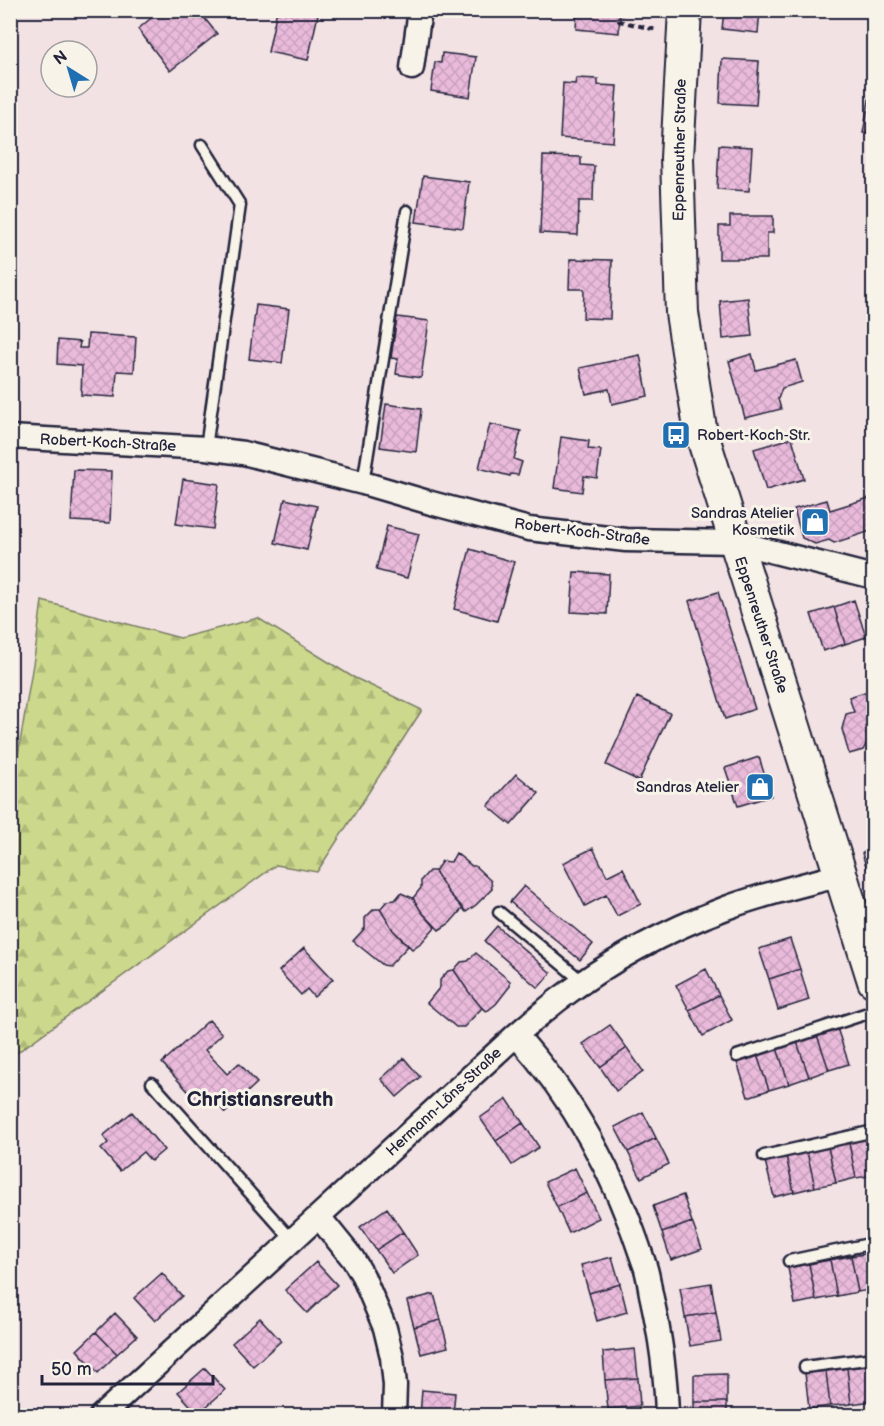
<svg xmlns="http://www.w3.org/2000/svg" width="884" height="1426" font-family="'Balsamiq Sans',sans-serif">
	<style>
		.forest { fill: url(#forest-firs); stroke: #777d63; stroke-width: 1.5 }
		.building { fill: url(#building-cross-hatch); stroke: #22223b; stroke-width: 1.5 }
		.lines { fill: none; stroke-linecap: round; stroke-linejoin: round }
		.lane-casing { stroke: #22223b; stroke-width: 15 }
		.street-casing { stroke: #22223b; stroke-width: 27 }
		.secondary-casing { stroke: #22223b; stroke-width: 36 }
		.path { stroke: #22223b; stroke-width: 4; stroke-dasharray: 6 4.5; stroke-linecap: butt }
		.lane { stroke: #f7f3e8; stroke-width: 10 }
		.street { stroke: #f7f3e8; stroke-width: 22 }
		.secondary { stroke: #f7f3e8; stroke-width: 32 }
		.labels { text-anchor: middle; dominant-baseline: central; stroke-width: 6; stroke-linejoin: round; paint-order: stroke }
		.street-label { font-size: 15px; fill: #22223b; stroke: #f7f3e8 }
		.poi-label { font-size: 15px; fill: #22223b; stroke: #f7f3e8; text-anchor: end }
		.district-label { font-size: 21px; font-weight: bold; fill: #22223b; stroke: #f7f3e8 }
	</style>
	<defs>
		<pattern id="forest-firs" width="22" height="20" patternUnits="userSpaceOnUse" patternTransform="scale(1.5)"><rect width="22" height="20" fill="#ccd88b"/><path d="M5 1l3.5 6h-7zM16 11l3.5 6h-7z" fill="#afb979"/></pattern>
		<pattern id="building-cross-hatch" width="8" height="8" patternUnits="userSpaceOnUse" patternTransform="scale(1.5)"><rect width="8" height="8" fill="#eabadb"/><path d="M0 0l8 8M0 8l8-8" fill="none" stroke="#c8a0bd"/></pattern>
	</defs>
	<rect width="100%" height="100%" fill="#f3e2e4"/>
	<filter id="ink" filterUnits="userSpaceOnUse"><feTurbulence type="fractalNoise" baseFrequency=".0167" numOctaves="2"/><feDisplacementMap in="SourceGraphic" scale="12" xChannelSelector="R" yChannelSelector="G"/><feConvolveMatrix kernelMatrix="1 2 1 2 8 2 1 2 1" color-interpolation-filters="sRGB"/></filter>
	<g filter="url(#ink)">
		<path class="forest" d="M42 601 180 638 258 618 351 676 422 710 317 872 276 865 11 1057V797L36 646Z"/>
		<path class="building" d="M161 10H198L217 34 170 71 138 29Z
			M277 10H319L308 60 268 52Z
			M447 10H486V15Z
			M577 10H620L619 33 576 29Z
			M724 10H760L758 33 722 29Z
			M442 53 476 57 470 97 431 91 435 62 441 63Z
			M722 59 759 61 756 105 720 103Z
			M576 78 598 79V85L617 86 613 142 560 138 563 83 575 84Z
			M872 84H874V134L863 133Z
			M719 145 752 147 749 191 717 189Z
			M543 156 581 157V165L594 166 593 201H579L578 235 540 233Z
			M423 176 469 182 463 228 416 222Z
			M730 216H773V233H767V259H719V226H730Z
			M570 259 612 260 610 319 583 318 584 289H569Z
			M748 298 752 336 723 339 720 301Z
			M256 305 289 309 282 363 249 359Z
			M397 317 429 321 421 378 396 374 398 359 391 358Z
			M88 334 136 337 134 372 117 371 115 397 81 395 82 366 57 364 58 340 80 342 79 348H87Z
			M752 354 756 370 796 360 802 382 782 388 778 399 781 409 745 418 729 361Z
			M640 355 648 396 612 404 609 389 586 394 580 368Z
			M386 404 421 409 416 452 380 447Z
			M490 424 521 431 514 459 522 462 518 475 511 474 510 476 479 468Z
			M561 437 589 441 588 449 601 450 597 478 584 476 582 492 554 488Z
			M792 438 804 479 766 490 754 449Z
			M74 470 112 471 110 523 71 521Z
			M183 479 219 484 213 529 176 524Z
			M869 498 874 513V530L834 543 829 540 815 544 802 538 794 509 827 500 830 510Z
			M285 499 317 506 307 550 275 543Z
			M387 526 419 534 407 578 376 570Z
			M470 549 514 562 497 621 454 609Z
			M574 572 609 574 607 614 571 612Z
			M10 589 15 590 13 621H10Z
			M718 592 755 709 725 719 689 601Z
			M854 600 866 637 845 644 834 607Z
			M834 607 845 644 823 651 811 614Z
			M874 689V730L866 733 868 741 863 750 849 754 842 729 846 714 854 712 849 697Z
			M637 697 670 713 639 781 606 765Z
			M759 757 771 796 738 806 725 768Z
			M516 774 539 793 511 825 488 806Z
			M593 848 607 876 623 868 641 904 617 916 606 895 585 906 563 863Z
			M874 849V860L865 863 862 853Z
			M456 853 472 866H475L491 881 492 889 476 905 466 912 448 892 435 871 442 861 451 862Z
			M874 860V871L869 872 865 863Z
			M429 871H435L448 892 463 908 450 923 439 930 421 911 413 898 421 888V880Z
			M524 886 593 944 580 960 510 902Z
			M401 893 413 898 421 911 435 927 422 942 412 949 393 930 380 909 387 901 395 900Z
			M374 909H380L393 930 408 946 389 966 383 965 353 941 365 928V918Z
			M497 926 551 973 538 988 484 941Z
			M790 939 800 969 769 979 759 949Z
			M304 948 333 979 314 997 307 989 301 995 279 971Z
			M476 953 510 981V986L496 1004 487 1011 482 1008 468 991 454 970 461 962 468 961Z
			M706 969 719 995 689 1010 676 985Z
			M800 969 809 1000 778 1010 769 979Z
			M454 970 468 991 482 1008 464 1027H456L427 1003 440 987V980L448 971Z
			M719 995 732 1020 703 1036 689 1010Z
			M209 1020 222 1034 205 1050 227 1074 239 1063 257 1083 225 1113 208 1093 198 1102 162 1063Z
			M610 1025 627 1048 600 1067 583 1044Z
			M837 1028 849 1064 829 1070 817 1035Z
			M817 1035 829 1070 809 1077 797 1042Z
			M797 1042 809 1077 789 1084 777 1048Z
			M627 1048 643 1071 616 1091 600 1067Z
			M777 1048 789 1084 769 1090 757 1055Z
			M757 1055 769 1090 748 1097 737 1062Z
			M404 1058 420 1077 397 1097 381 1079Z
			M507 1099 523 1123 496 1141 480 1118Z
			M132 1112 164 1150 151 1161 143 1152 120 1171 101 1149 108 1143 103 1136Z
			M643 1112 656 1138 628 1152 615 1127Z
			M523 1123 539 1147 512 1165 496 1141Z
			M656 1138 669 1164 641 1178 628 1152Z
			M869 1138 872 1153 874 1152V1175L856 1178 849 1143Z
			M849 1143 856 1178 836 1183 828 1147Z
			M828 1147 836 1183 815 1187 807 1152Z
			M807 1152 815 1187 794 1192 786 1156Z
			M786 1156 794 1192 774 1197 765 1161Z
			M575 1168 587 1193 557 1207 545 1182Z
			M587 1193 599 1218 569 1233 557 1207Z
			M683 1195 692 1222 662 1233 653 1206Z
			M387 1208 403 1232 376 1250 360 1227Z
			M692 1222 702 1249 671 1260 662 1233Z
			M403 1232 418 1255 392 1273 376 1250Z
			M872 1253 874 1262V1289L858 1292 851 1256Z
			M851 1256 858 1292 837 1296 830 1260Z
			M612 1257 620 1284 589 1293 581 1265Z
			M830 1260 837 1296 816 1300 809 1264Z
			M316 1262 337 1285 307 1313 285 1290Z
			M809 1264 816 1300 795 1304 788 1268Z
			M162 1273 182 1296 155 1321 134 1298Z
			M711 1283 716 1312 685 1317 680 1288Z
			M620 1284 627 1312 597 1321 589 1293Z
			M434 1294 441 1320 414 1327 407 1301Z
			M716 1312 721 1341 690 1346 685 1317Z
			M115 1313 137 1336 117 1354 96 1332Z
			M260 1318 281 1341 253 1366 232 1343Z
			M441 1320 448 1347 421 1354 414 1327Z
			M96 1332 117 1354 98 1373 77 1350Z
			M635 1349 638 1378 605 1380 603 1352Z
			M874 1365V1401H872L868 1366Z
			M868 1366 872 1401 851 1404 847 1368Z
			M205 1368 225 1390 198 1414 178 1392Z
			M847 1368 851 1404 830 1406 826 1371Z
			M826 1371 830 1406 809 1409 805 1373Z
			M727 1374V1402H694V1375Z
			M638 1378 640 1406 608 1409 605 1380Z
			M422 1390 455 1393 453 1416H420Z
			M694 1402H727V1416H694Z"/>
		<g class="lines">
			<g class="lane-casing">
				<path id="lane" d="M202 145 240 205 206 448
					M363 483 407 211
					M499 912 583 982
					M737 1056 874 1011
					M152 1083 293 1241
					M764 1156 874 1131
					M789 1261 874 1243
					M805 1367 874 1358"/>
			</g>
			<g class="street-casing">
				<path id="street" d="M412 68 420 10
					M10 437 206 448 243 453 363 483 431 503 529 529 626 540 735 542 874 577
					M516 1035C575 1100 617 1180 644 1263 648 1273 649 1284 651 1294 660 1334 666 1374 667 1416
					M319 1217 353 1259 363 1276 385 1328 392 1357 395 1385 394 1416
					M101 1416 516 1035C530 1023 544 1011 558 1000 609 961 667 930 726 908 763 894 803 885 841 875"/>
			</g>
			<g class="secondary-casing">
				<path id="secondary" d="M685 10 677 158 682 313 700 428 874 981"/>
			</g>
			<path class="path" d="M623 10 619 21 657 30"/>
			<use href="#lane" class="lane"/>
			<use href="#street" class="street"/>
			<use href="#secondary" class="secondary"/>
		</g>
	</g>
	<defs>
		<g id="bus-square" transform="scale(1.5)"><rect x="-9" y="-9" width="18" height="18" rx="4" fill="#1f6fb2" stroke="#f7f3e8"/><path d="M-5-6H5V4H4V6H2V4H-2V6H-4V4H-5ZM-3.5-4V0h7V-4ZM-3.5 1.2v1.5H-2V1.2ZM2 1.2v1.5H3.5V1.2Z" fill="#fff"/></g>
		<g id="shop-square" transform="scale(1.5)"><rect x="-9" y="-9" width="18" height="18" rx="4" fill="#1f6fb2" stroke="#f7f3e8"/><path d="M-5-2.5h2.3a2.7 3.5 0 0 1 5.4 0H5L5.5 6h-11ZM-1.5-2.5h3a1.5 2.3 0 0 0-3 0Z" fill="#fff"/></g>
	</defs>
	<g fill-rule="evenodd">
		<use href="#bus-square" x="676" y="435"/>
		<use href="#shop-square" x="815" y="522"/>
		<use href="#shop-square" x="760" y="787"/>
	</g>
	<g class="labels">
		<g class="street-label">
			<text transform="translate(680 150) rotate(-89)">Eppenreuther Straße</text>
			<text transform="translate(108 443) rotate(3)">Robert-Koch-Straße</text>
			<text transform="translate(582 532) rotate(7)">Robert-Koch-Straße</text>
			<text transform="translate(761 625) rotate(72)">Eppenreuther Straße</text>
			<text transform="translate(444 1102) rotate(-43)">Hermann-Löns-Straße</text>
		</g>
		<g class="poi-label">
			<text x="697" y="435" text-anchor="start">Robert-Koch-Str.</text>
			<text x="794" y="513">Sandras Atelier<tspan x="794" dy="17">Kosmetik</tspan></text>
			<text x="739" y="787">Sandras Atelier</text>
		</g>
		<g class="district-label">
			<text x="260" y="1099">Christiansreuth</text>
		</g>
	</g>
	<rect width="884" height="1426" fill="none" stroke="#f7f3e8" stroke-width="36"/>
	<rect x="18" y="18" width="848" height="1390" fill="none" stroke="#22223b" stroke-width="2" filter="url(#ink)"/>
	<g transform="translate(69 69) rotate(323)"><circle r="28" fill="#f7f3e8" stroke="#a29fa3" stroke-width="1.5"/>
	<path d="M0-4.5L10 22L0 15L-10 22Z" fill="#1f6fb2"/>
	<text y="-9" font-size="16" font-weight="bold" text-anchor="middle" fill="#22223b">N</text>
	</g>
	<path d="M42 1375v9h171v-9" fill="none" stroke="#22223b" stroke-width="3"/>
	<text x="51" y="1375" font-size="18" fill="#22223b" stroke="#f7f3e8" stroke-width="4.5" paint-order="stroke">50 m</text>
</svg>
